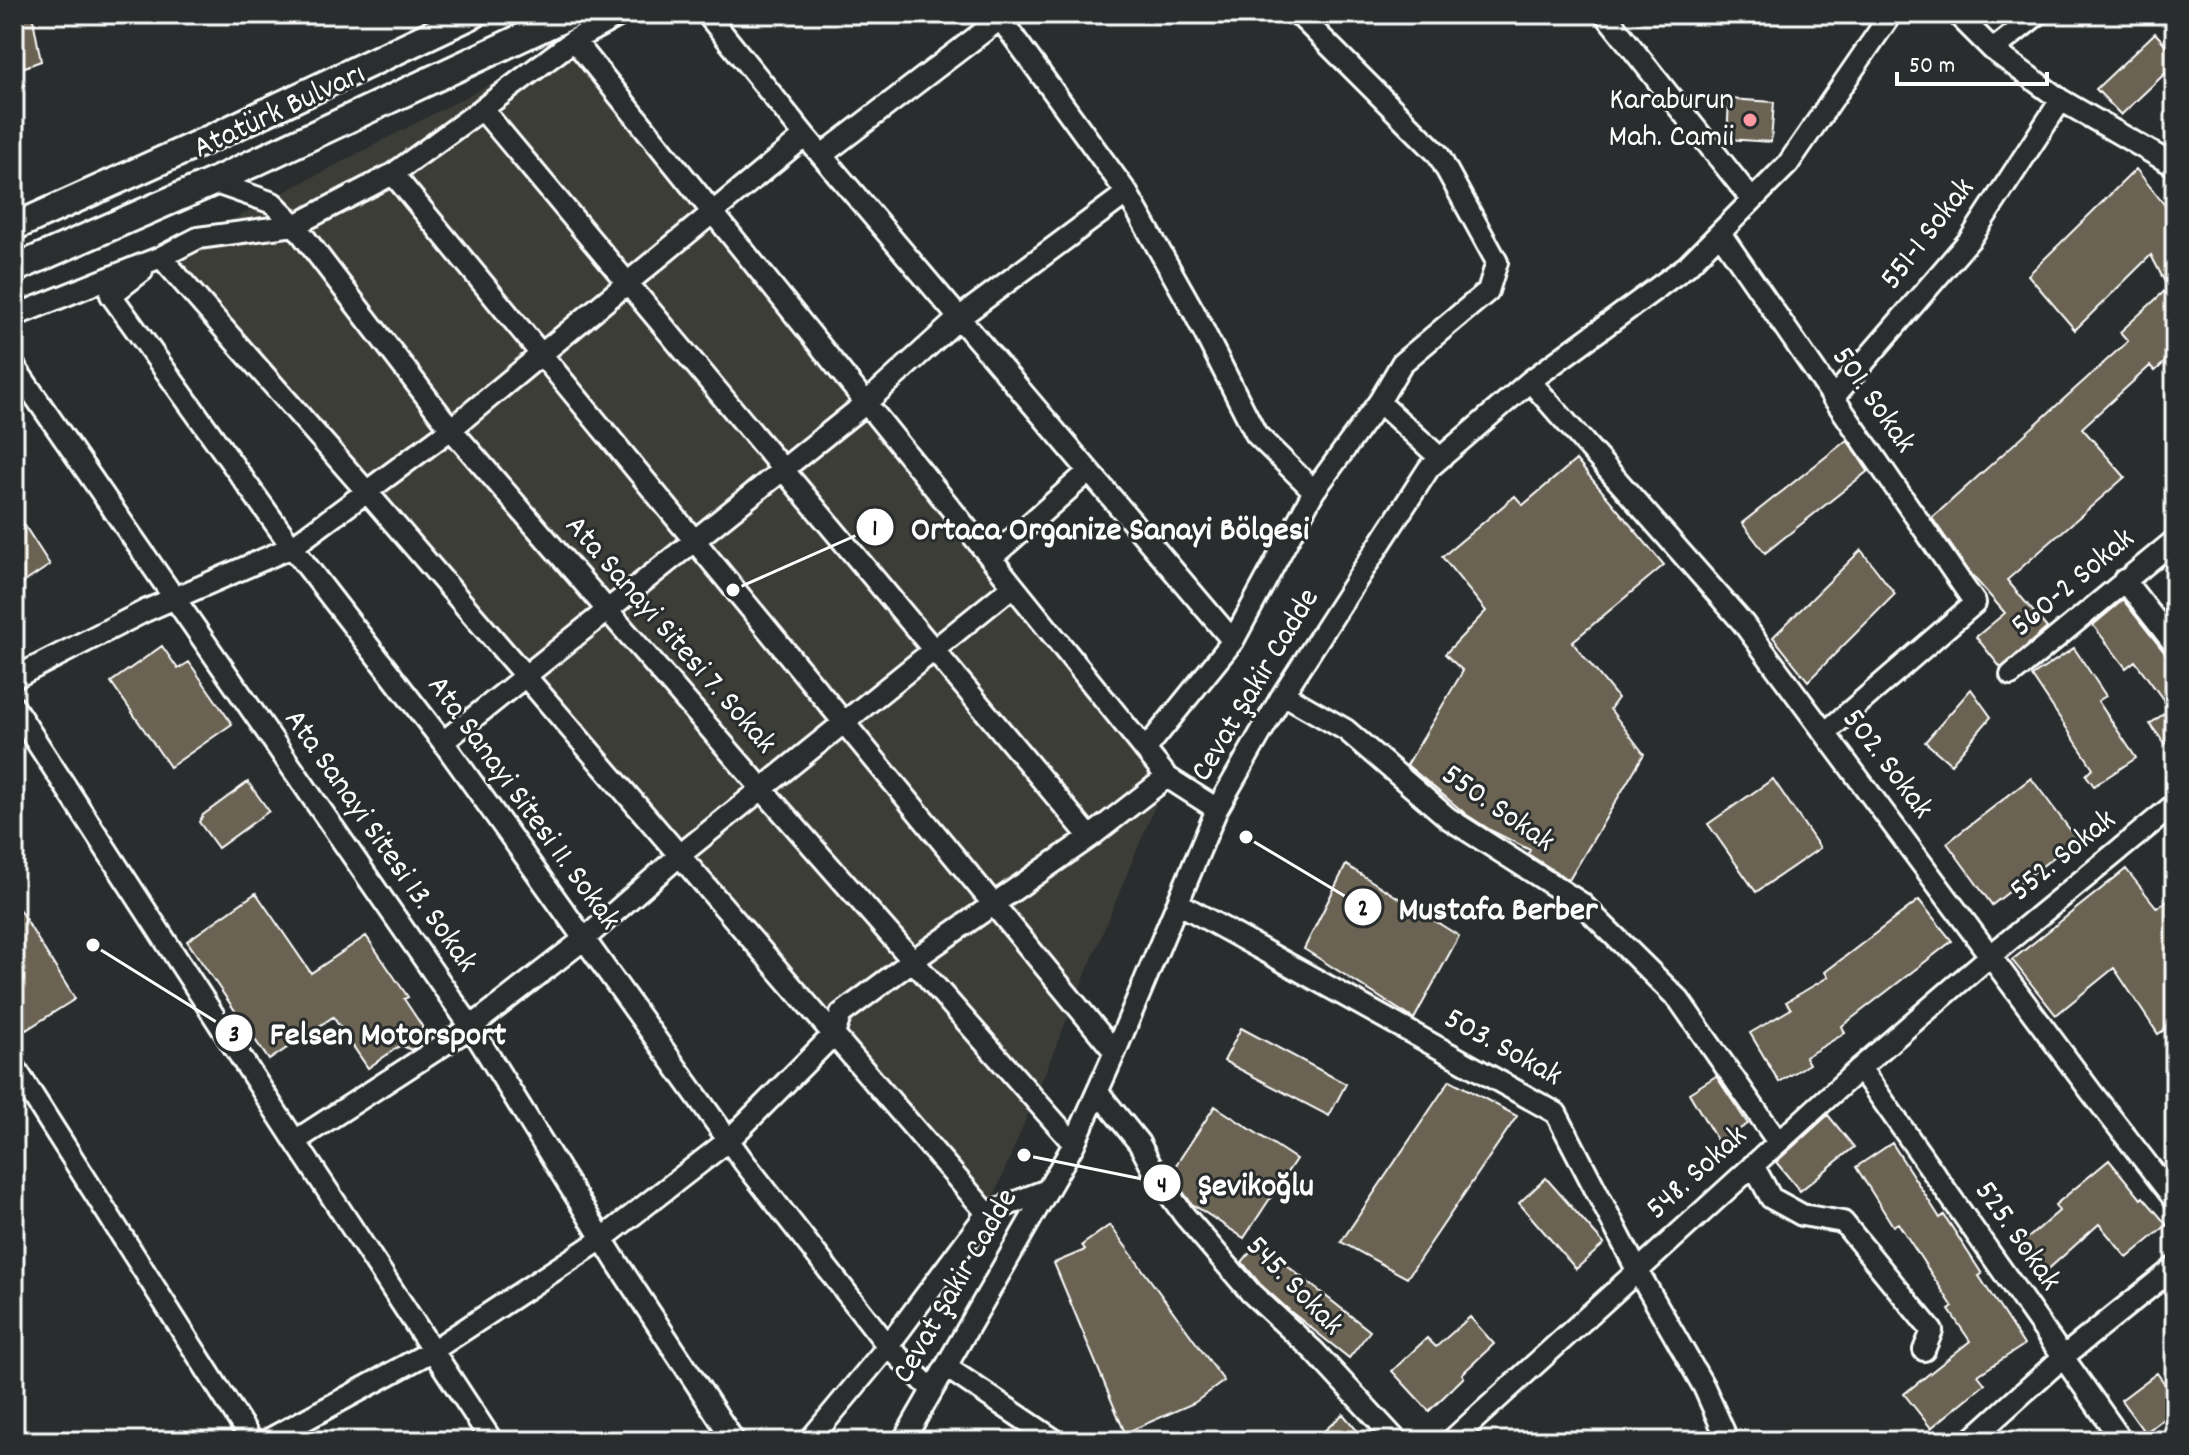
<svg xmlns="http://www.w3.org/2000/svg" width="2189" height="1455" font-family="Dekko,sans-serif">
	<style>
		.built { fill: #3e3e39 }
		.building { fill: #6b6453; stroke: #fff; stroke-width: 2 }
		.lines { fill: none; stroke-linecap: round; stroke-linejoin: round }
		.minor-casing { stroke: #fff; stroke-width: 26 }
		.major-casing { stroke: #fff; stroke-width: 32 }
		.minor { stroke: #2a2d2e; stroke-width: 20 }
		.major { stroke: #2a2d2e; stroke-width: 26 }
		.poi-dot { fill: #ff9aa2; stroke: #2a2d2e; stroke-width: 3 }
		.labels { text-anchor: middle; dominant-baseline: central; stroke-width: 6; stroke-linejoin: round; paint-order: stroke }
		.poi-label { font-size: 32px; fill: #fff; stroke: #2a2d2e; text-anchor: end }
		.street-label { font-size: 32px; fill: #fff; stroke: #2a2d2e }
		.leader { fill: none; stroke: #fff; stroke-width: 3 }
		.callout-dot { fill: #fff; stroke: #2a2d2e; stroke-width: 3 }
		.mark-label { font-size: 24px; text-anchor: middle; font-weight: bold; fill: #111 }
		.callout-label { font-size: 34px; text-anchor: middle; font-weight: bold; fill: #fff; stroke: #2a2d2e; stroke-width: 6; stroke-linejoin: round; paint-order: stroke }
	</style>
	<rect width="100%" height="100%" fill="#2a2d2e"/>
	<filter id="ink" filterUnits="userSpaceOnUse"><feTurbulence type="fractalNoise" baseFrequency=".0125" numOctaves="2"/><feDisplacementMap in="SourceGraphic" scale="16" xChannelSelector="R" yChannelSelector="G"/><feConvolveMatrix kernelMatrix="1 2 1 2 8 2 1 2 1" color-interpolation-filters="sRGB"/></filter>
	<g filter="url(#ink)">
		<path class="built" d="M574 40 1167 777 987 1213 161 257Z"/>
		<path class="building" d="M14 14H32L41 61 14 71Z
			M2155 33 2175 55V64L2121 115 2096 89Z
			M1729 99 1774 102 1771 142 1727 139Z
			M2136 169 2175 218V353L2155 371 2150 366 2082 428 2125 477 2007 580 2047 628 2001 668 1976 637 2005 613 1971 574 1932 518 2128 341 2120 332 2168 288 2151 255 2075 330 2028 275Z
			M1847 440 1868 471 1765 553 1742 523Z
			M1576 460 1664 565 1572 642 1618 698 1610 709 1644 754 1569 880 1528 854 1530 850 1492 831 1467 815 1407 765 1463 671 1445 654 1486 611 1442 557 1515 496 1523 505Z
			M14 509 50 565 14 589Z
			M1861 550 1895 594 1808 681 1773 637Z
			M2123 600 2165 653 2175 658V736L2165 744 2150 724 2170 709 2135 661 2126 668 2093 625Z
			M162 646 178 669 189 662 232 724 170 767 111 682Z
			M2074 648 2106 696 2098 701 2136 758 2094 786 2086 775 2093 768 2032 676Z
			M1971 689 1991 717 1951 764 1925 742Z
			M2031 778 2077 839 1992 905 1947 843Z
			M1773 779 1820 848 1756 892 1708 824Z
			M248 782 269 811 218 848 199 822 203 815Z
			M1346 865 1459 936 1414 1019 1304 949Z
			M2126 869 2157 908 2175 896V1023L2158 1034 2114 968 2056 1015 2012 960Z
			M256 893 311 973 366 936 408 997 404 999 422 1026V1042L411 1050 401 1045 368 1068 333 1017 269 1060 187 941Z
			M1919 900 1952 941 1842 1026 1845 1033 1805 1057 1809 1064 1779 1082 1750 1033 1791 1009 1786 1002 1828 977 1825 972Z
			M14 901 75 999 26 1030 14 1010Z
			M1241 1028 1346 1084 1329 1116 1224 1061Z
			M1716 1076 1748 1124 1718 1142 1689 1093Z
			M1450 1080 1517 1116 1407 1278 1341 1242Z
			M1215 1106 1296 1159 1244 1238 1192 1204 1170 1174Z
			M1828 1115 1854 1147 1800 1191 1776 1162Z
			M1892 1143 1940 1218 1944 1215 1982 1274 1979 1276 2024 1345 1978 1375 1985 1384 1931 1428 1904 1394 1970 1341 1949 1310 1953 1307 1898 1223 1893 1226 1856 1167Z
			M2109 1160 2141 1199 2143 1197 2167 1225 2127 1258 2099 1224 2044 1273 2020 1245 2059 1211 2055 1205Z
			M1546 1178 1604 1244 1576 1269 1519 1203Z
			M1110 1225 1224 1381 1194 1403 1125 1433 1054 1263 1085 1250 1082 1245Z
			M1258 1243 1370 1331 1349 1358 1291 1312 1260 1284 1242 1262Z
			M1470 1317 1494 1344 1462 1374 1464 1377 1429 1411 1392 1371 1427 1338 1436 1347Z
			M2157 1373 2175 1398V1410L2145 1433 2121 1400Z
			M1343 1414 1366 1441H1313Z"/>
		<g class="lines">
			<g class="minor-casing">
				<path id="minor" d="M707 14 805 136 1233 641
					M997 14 1127 193 1194 312 1256 434 1314 491
					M1298 14 1438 154 1497 262 1488 291 1402 363 1379 402
					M1605 14 1752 200
					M1957 14 1993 50 2061 100 2175 166
					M574 40 622 14
					M1993 50 2038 14
					M482 109 574 40 1167 777 1217 809
					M822 155 1000 19
					M393 174 482 109 1090 837
					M213 182 273 203 295 225 451 429 762 789 1074 1144
					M1720 233 1975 603 1825 733
					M161 257 367 492 987 1213
					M142 271 111 295 292 547 443 742 744 1162 888 1346 932 1390
					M14 316 161 257 198 238 295 225 393 174 1115 1052
					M14 366 471 1027 616 1261 734 1441
					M1530 381 1743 623 2092 1093 2175 1200
					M1833 398 1971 238 2061 100
					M991 558 1088 472
					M2124 580 2175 645
					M2011 675 2175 540
					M14 678 145 611 292 547 451 429 805 136
					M1283 694 1346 730 1448 818 1581 903 1679 1000 1778 1142
					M14 707 295 1141 492 1441
					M443 742 866 403 959 318 1127 193
					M1145 750 1233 641 1314 491 1379 402 1440 458
					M1178 903 1556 1113 1637 1270 1704 1387 1728 1441
					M14 1066 252 1441
					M1860 1068 2122 1441
					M1098 1092 1139 1143 1157 1177 1184 1215 1251 1293 1314 1351 1397 1441
					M295 1141 471 1027 583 940 680 855 1013 586
					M1753 1165 1771 1198 1802 1215 1843 1222 1932 1331 1924 1350
					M946 1367 1056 1441
					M266 1441 432 1351 602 1239 729 1140 834 1034 841 1014 912 961 1090 837 1167 777
					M809 1441 888 1346 987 1213 1047 1190
					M903 1441 1074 1144 1115 1052 1217 809 1283 694 1429 468 1530 381 1687 266 1788 164 1891 14
					M1451 1441 1860 1068 1990 956 2175 804
					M1970 1441 2063 1357 2175 1267"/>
			</g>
			<g class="major-casing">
				<path id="major" d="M14 227 218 135 474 14
					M14 269 213 182 572 14"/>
			</g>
			<use href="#minor" class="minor"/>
			<use href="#major" class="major"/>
		</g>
	</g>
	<circle class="poi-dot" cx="1750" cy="120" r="8"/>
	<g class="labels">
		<g class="poi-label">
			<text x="1734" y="102">Karaburun<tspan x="1734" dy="37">Mah. Camii</tspan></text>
		</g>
		<g class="street-label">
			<text transform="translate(280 113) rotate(-25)">Atatürk Bulvarı</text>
			<text transform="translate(1929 235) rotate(-52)">551-1 Sokak</text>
			<text transform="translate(1872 401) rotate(55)">501. Sokak</text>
			<text transform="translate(2074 584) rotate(-40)">560-2 Sokak</text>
			<text transform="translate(669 636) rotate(49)">Ata Sanayi Sitesi 7. Sokak</text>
			<text transform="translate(1257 686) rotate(-59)">Cevat Şakir Cadde</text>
			<text transform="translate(1886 765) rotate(53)">502. Sokak</text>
			<text transform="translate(522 804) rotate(54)">Ata Sanayi Sitesi 11. Sokak</text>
			<text transform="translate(1497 810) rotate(35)">550. Sokak</text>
			<text transform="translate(379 842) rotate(55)">Ata Sanayi Sitesi 13. Sokak</text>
			<text transform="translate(2064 857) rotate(-39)">552. Sokak</text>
			<text transform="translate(1502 1049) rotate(29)">503. Sokak</text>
			<text transform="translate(1698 1174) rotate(-42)">548. Sokak</text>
			<text transform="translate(2016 1237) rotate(55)">525. Sokak</text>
			<text transform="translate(957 1287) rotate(-60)">Cevat Şakir Cadde</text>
			<text transform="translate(1293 1287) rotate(46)">545. Sokak</text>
		</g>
	</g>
	<path class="leader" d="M733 590L875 527M1246 837L1363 907M93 945L234 1033M1024 1155L1162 1183"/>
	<g class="callout-dot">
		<circle cx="733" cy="590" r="8"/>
		<circle cx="1246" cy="837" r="8"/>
		<circle cx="93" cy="945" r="8"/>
		<circle cx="1024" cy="1155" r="8"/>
		<circle cx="875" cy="527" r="20"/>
		<circle cx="1363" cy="907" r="20"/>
		<circle cx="234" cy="1033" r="20"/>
		<circle cx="1162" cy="1183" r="20"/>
	</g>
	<g class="mark-label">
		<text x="875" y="535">1</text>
		<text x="1363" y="915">2</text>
		<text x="234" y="1041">3</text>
		<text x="1162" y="1192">4</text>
	</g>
	<g class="callout-label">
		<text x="1110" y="539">Ortaca Organize Sanayi Bölgesi</text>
		<text x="1498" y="919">Mustafa Berber</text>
		<text x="388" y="1044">Felsen Motorsport</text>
		<text x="1256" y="1195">Şevikoğlu</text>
	</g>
	<rect width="2189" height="1455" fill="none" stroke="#2a2d2e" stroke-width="48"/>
	<rect x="24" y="24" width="2141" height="1407" fill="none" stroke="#fff" stroke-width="3" filter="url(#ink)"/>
	<path d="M1897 72v12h150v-12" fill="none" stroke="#ffffff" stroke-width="4"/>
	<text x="1909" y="72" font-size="24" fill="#ffffff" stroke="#2a2d2e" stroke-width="6" paint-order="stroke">50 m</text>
</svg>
